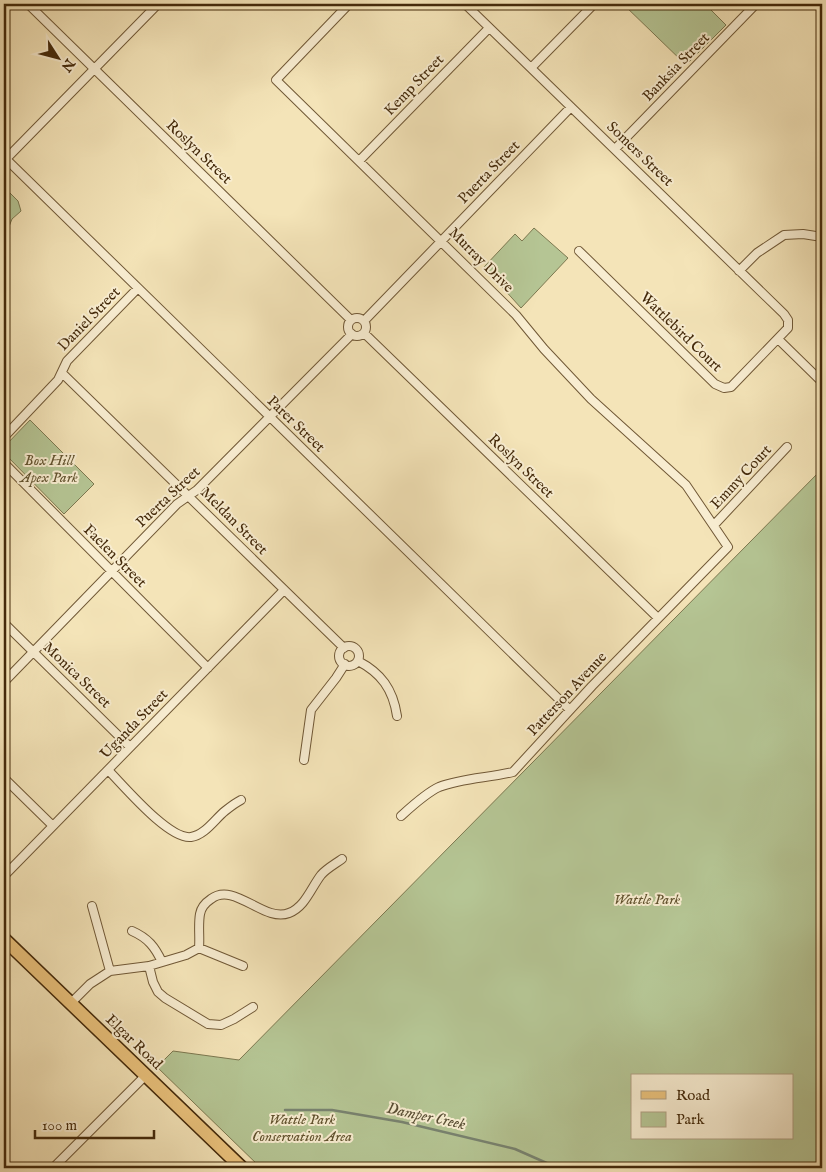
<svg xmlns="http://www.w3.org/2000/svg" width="826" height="1172" font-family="'IM FELL English',serif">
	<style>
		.green { fill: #b5c594; stroke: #7c7850; fill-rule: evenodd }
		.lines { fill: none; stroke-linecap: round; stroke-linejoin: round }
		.stream { stroke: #798370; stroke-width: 2.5 }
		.street-casing { stroke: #705836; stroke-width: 10 }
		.primary-casing { stroke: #442a0b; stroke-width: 15 }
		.street { stroke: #f8edd1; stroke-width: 8 }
		.primary { stroke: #eac27c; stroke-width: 12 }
		.labels { text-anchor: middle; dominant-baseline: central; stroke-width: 4; stroke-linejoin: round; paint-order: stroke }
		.street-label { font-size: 15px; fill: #442a0b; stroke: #f8edd1 }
		.park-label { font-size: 15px; font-style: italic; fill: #60512d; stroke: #f8edd1 }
		.water-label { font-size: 16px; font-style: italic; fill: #5a4f35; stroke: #f8edd1 }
	</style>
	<rect width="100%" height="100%" fill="#f4e4b8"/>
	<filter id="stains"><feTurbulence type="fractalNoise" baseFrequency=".004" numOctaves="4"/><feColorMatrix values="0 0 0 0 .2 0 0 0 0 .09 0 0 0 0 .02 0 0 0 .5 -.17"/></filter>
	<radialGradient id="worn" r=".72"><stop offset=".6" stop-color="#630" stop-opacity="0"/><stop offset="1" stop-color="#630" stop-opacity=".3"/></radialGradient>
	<path class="green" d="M623 4H705L726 25 686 65Z
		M4 187 18 201 21 211 12 219 8 229 4 233Z
		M534 228 568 258 521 308 484 267 515 234 522 241Z
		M30 420 94 484 64 514 4 453V447Z
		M822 469V1168H261L157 1067 173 1051 239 1060ZM632 1076H792V1138H632Z"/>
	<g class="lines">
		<path class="stream" d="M285 1110H332L402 1122 515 1149 558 1168"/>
		<g class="street-casing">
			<path id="street" d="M28 4 351 320
				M349 4 276 80 516 315 544 349 591 399 686 485 728 547 592 686 513 772C489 778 463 778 439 787 426 793 412 806 401 816
				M465 4 784 314 788 320V328L731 387 724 388 715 384 579 251
				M531 68 594 4
				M615 149 756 4
				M4 157 570 710
				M6 159 158 4
				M359 161 489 28
				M739 271 757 253 784 235 803 234 822 237
				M348 327a9 9 0 1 1 18 0a9 9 0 1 1-18 0Z
				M364 321 571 107
				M364 333 658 618
				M778 339 822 382
				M62 373 344 648
				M4 437 58 380 67 361 138 288
				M4 463 208 668
				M714 525 787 447
				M4 623 130 747
				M339 656a10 10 0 1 1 20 0a10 10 0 1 1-20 0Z
				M358 661C381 673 393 689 397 716
				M4 682 177 504 197 490 352 334
				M304 760 311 710 336 678 345 664
				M108 770C124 786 169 840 191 837 205 835 215 819 225 811 230 807 235 803 241 800
				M4 778 53 826
				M4 876 284 590
				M92 906 110 971
				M132 931C148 938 155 947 162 962
				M199 948 243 966
				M149 966 153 982 158 992 165 998 208 1024 221 1025 234 1019 253 1007
				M71 1003 90 984 110 971 149 966 186 955 199 948C200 937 198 925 200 914 201 908 205 903 211 899 234 881 264 923 289 913 305 907 311 888 321 875 326 869 335 864 342 859
				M53 1168 146 1075"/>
		</g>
		<g class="primary-casing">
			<path id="primary" d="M4 939 242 1168"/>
		</g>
		<use href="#street" class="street"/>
		<use href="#primary" class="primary"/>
	</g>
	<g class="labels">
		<g class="street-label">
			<text transform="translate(676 67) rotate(-46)">Banksia Street</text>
			<text transform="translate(414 85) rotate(-46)">Kemp Street</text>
			<text transform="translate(199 152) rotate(44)">Roslyn Street</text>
			<text transform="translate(640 154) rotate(44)">Somers Street</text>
			<text transform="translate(489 172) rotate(-46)">Puerta Street</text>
			<text transform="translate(481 260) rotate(45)">Murray Drive</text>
			<text transform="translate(89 319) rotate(-46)">Daniel Street</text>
			<text transform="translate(681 332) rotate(44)">Wattlebird Court</text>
			<text transform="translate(296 424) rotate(44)">Parer Street</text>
			<text transform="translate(521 466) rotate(44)">Roslyn Street</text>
			<text transform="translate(741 477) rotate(-47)">Emmy Court</text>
			<text transform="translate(168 497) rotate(-43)">Puerta Street</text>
			<text transform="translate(234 521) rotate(45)">Meldan Street</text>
			<text transform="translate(115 556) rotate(45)">Faelen Street</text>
			<text transform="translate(77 675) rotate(44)">Monica Street</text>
			<text transform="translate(567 694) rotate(-47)">Patterson Avenue</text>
			<text transform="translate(134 724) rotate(-46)">Uganda Street</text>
			<text transform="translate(134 1042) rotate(44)">Elgar Road</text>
		</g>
		<g class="park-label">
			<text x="49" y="460">Box Hill<tspan x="49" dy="17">Apex Park</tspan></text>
			<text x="647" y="899">Wattle Park</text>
			<text x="302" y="1119">Wattle Park<tspan x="302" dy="17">Conservation Area</tspan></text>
		</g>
		<g class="water-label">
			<text transform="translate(426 1117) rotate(12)">Damper Creek</text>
		</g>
	</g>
	<rect width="826" height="1172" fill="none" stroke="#f4e4b8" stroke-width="20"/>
	<rect x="5" y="5" width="816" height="1162" fill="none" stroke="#442a0b" stroke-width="2.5"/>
	<rect x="10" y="10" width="806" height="1152" fill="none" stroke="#442a0b"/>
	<rect x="631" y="1074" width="162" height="65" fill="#f8edd1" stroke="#b09f82"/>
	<rect x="641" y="1091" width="25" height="8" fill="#eac27c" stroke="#b09f82"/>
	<text x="676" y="1100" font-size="15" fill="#442a0b">Road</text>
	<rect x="641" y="1112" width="25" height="15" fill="#b5c594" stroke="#b09f82"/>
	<text x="676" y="1124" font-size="15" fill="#442a0b">Park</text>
	<g transform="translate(58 58) rotate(126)" stroke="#f8edd1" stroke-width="4" paint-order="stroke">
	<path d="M0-4L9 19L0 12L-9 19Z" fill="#442a0b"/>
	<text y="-8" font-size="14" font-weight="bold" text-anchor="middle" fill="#442a0b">N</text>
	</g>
	<path d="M35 1130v8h119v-8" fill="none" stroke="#442a0b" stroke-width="2.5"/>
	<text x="42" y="1130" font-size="15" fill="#442a0b" stroke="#f8edd1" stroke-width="4" paint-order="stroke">100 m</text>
	<rect width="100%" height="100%" filter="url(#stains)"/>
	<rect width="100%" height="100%" fill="url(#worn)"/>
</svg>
